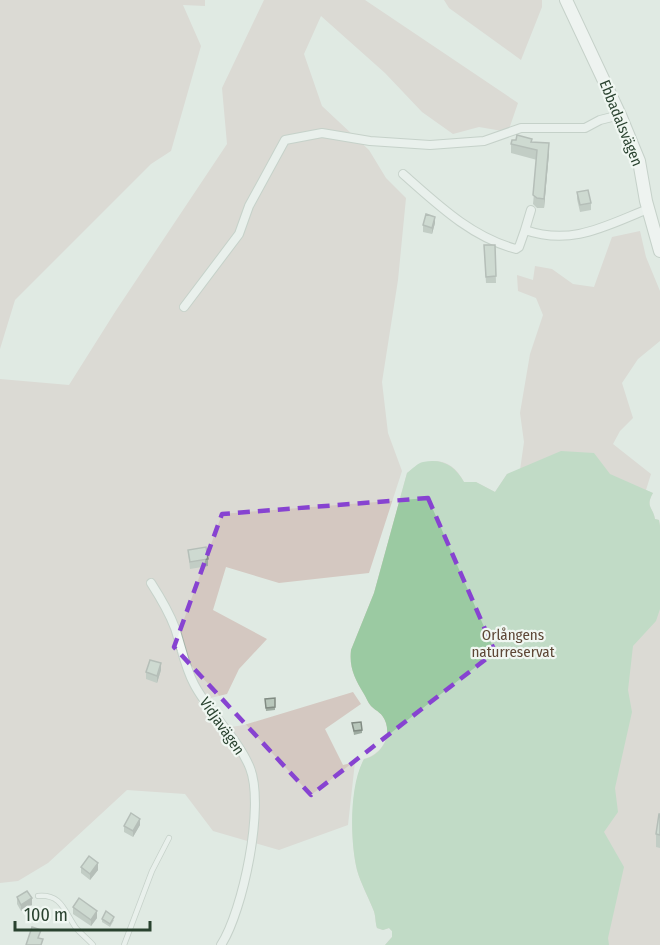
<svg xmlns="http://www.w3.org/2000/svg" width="660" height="945" font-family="'Fira Sans Condensed',sans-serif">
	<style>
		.green { fill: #d4c8c1 }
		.water { fill: #9bcaa2 }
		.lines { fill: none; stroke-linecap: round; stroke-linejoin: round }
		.lane-casing { stroke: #a5b4a9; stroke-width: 6 }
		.street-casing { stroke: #a5b4a9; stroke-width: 10 }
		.secondary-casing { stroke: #a5b4a9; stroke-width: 14 }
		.lane { stroke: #f3f8f5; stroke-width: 4.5 }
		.street { stroke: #f3f8f5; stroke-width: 8 }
		.secondary { stroke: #fff; stroke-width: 12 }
		.wall { fill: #9eaba1 }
		.shaded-wall { fill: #818b83 }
		.building { fill: #b8c7bb; stroke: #818b83; stroke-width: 1.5 }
		.marked { fill: none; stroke: #8743d1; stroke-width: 4.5; stroke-dasharray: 12 8; stroke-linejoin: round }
		.labels { text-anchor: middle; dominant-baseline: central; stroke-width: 4.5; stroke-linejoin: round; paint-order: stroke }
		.street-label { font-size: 15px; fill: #29422f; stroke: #f0f7f2 }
		.park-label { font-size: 15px; fill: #5e4736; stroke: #f0f7f2 }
	</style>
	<rect width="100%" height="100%" fill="#e0eae3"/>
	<path class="green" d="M0 0H205V6L183 5 201 46 171 151 151 164 15 300 0 349Z
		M264 0H365L518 103 508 132 479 127 453 134 422 112 385 73 321 16 304 54 322 106 369 150 386 178 406 198 398 280 382 382 388 433 402 471 369 573 279 583 226 567 213 610 267 639 239 669 227 694 198 701 218 729 244 725 353 692 361 704 325 729 343 765 355 762 348 825 279 850 213 831 185 794 127 790 48 863 18 881 0 883V379L69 385 115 312 227 144 222 88Z
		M444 0H542V7L521 60 449 8Z
		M640 231 646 257 660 291V341L638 359 622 383 633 418 620 431 613 444 651 474 646 490 653 493C645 507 653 507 655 519L659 520 660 526V945H385L392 937V931L389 928 383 930 377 928C375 922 376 915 373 909 368 896 361 884 357 870 350 841 350 786 364 759 379 755 391 740 386 723 382 712 377 712 371 706 368 703 366 697 364 694 355 679 349 668 351 650L374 593 407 473C429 457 450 455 464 482H476L495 492 507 474 520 470 524 442 520 413 530 354 543 315 536 298 518 291 517 275 533 280 535 266 552 269 573 284 594 287 612 237Z"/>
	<path class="water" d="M561 451 594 453 610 474 653 493C645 507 653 507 655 519L659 520 660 526V609L656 621 633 646 628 690 632 712 615 788 618 812 604 832 624 867 608 938 609 945H385L392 937V931L389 928 383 930 377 928C375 922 376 915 373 909 368 896 361 884 357 870 350 841 349 786 364 759 380 756 391 739 386 723 382 712 377 712 371 706 368 703 366 697 364 694 355 679 349 668 351 650L374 593 407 473C412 469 418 463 423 462 443 458 455 466 464 482H476L495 492 507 474Z"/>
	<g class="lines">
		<g class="lane-casing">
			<path id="lane" d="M38 896C62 894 64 911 76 928 81 934 88 939 93 945
				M124 945 152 871 169 838"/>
		</g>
		<g class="street-casing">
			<path id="street" d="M403 174C437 204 471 237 516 249L519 247 525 230C572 246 605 226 648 209
				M525 230 531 210
				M184 307 239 234 249 206 285 140 322 133 370 141 430 145 484 141 521 128H585L600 120 620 115
				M151 583C160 597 169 612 175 628 181 646 185 667 194 684 209 713 238 738 250 768 265 806 243 911 221 945"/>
		</g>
		<g class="secondary-casing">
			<path id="secondary" d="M566 0 620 115 639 161 646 201 660 251"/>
		</g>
		<use href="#lane" class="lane"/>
		<use href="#street" class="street"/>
		<use href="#secondary" class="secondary"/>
	</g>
	<path class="wall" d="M532 142 549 153 544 208H537L533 204 537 160 511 153V144Z
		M577 192 591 203V210L580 212 577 199Z
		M435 223 432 234 423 232V225Z
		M484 245H495L496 283H486Z
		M188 550 208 559V566L190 569Z
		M161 670 157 683 146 679V672Z
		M275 698V710L266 711 265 699Z
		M352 723 362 730V733L354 735Z
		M660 814V848L656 847V834Z
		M140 825 133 837 124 832V826Z
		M81 867 98 870 90 880 81 873Z
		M17 897 32 905 21 911 17 904Z
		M73 907 97 918 91 926 73 914Z
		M102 919 114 920 110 927 102 922Z"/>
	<path class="shaded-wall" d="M549 143V153L544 208V199Z
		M435 217V223L432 234V228Z
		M161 663V670L157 683V676Z
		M140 819V825L133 837V831Z
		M98 863V870L90 880V874Z
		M32 898V905L21 911V905Z
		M97 911V918L91 926V920Z"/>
	<path class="building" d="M517 135 532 139 531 142 549 143 544 199 537 198 533 195 537 150 511 144 512 140H516Z
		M588 190 591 203 580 205 577 192Z
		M426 214 435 217 432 228 423 225Z
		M484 245H495L496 276 486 277Z
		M206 547 208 559 190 562 188 550Z
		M150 660 161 663 157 676 146 672Z
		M275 698V707L266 708 265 699Z
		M361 722 362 730 354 731 352 723Z
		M131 813 140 819 133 831 124 826Z
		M659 814H660V835L656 834Z
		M89 856 98 863 90 874 81 867Z
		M27 891 32 898 21 905 17 897Z
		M79 898 97 911 91 920 73 907Z
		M106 911 114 917 110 924 102 919Z
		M32 927 41 930 38 938 43 939 41 945H26Z"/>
	<path d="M0 0H660V945H0ZM428 498 495 652 311 795 174 647 222 514Z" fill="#e0eae3" fill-opacity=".55" fill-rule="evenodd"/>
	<path class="marked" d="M428 498 495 652 311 795 174 647 222 514Z"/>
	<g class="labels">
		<g class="street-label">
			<text transform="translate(621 123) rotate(68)">Ebbadalsvägen</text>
			<text transform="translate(222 726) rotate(55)">Vidjavägen</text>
		</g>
		<g class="park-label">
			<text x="513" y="635">Orlångens<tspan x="513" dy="17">naturreservat</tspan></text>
		</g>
	</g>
	<path d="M15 921v9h135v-9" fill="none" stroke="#29422f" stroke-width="3"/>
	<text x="24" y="921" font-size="18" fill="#29422f" stroke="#f0f7f2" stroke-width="4.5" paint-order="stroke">100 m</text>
</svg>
